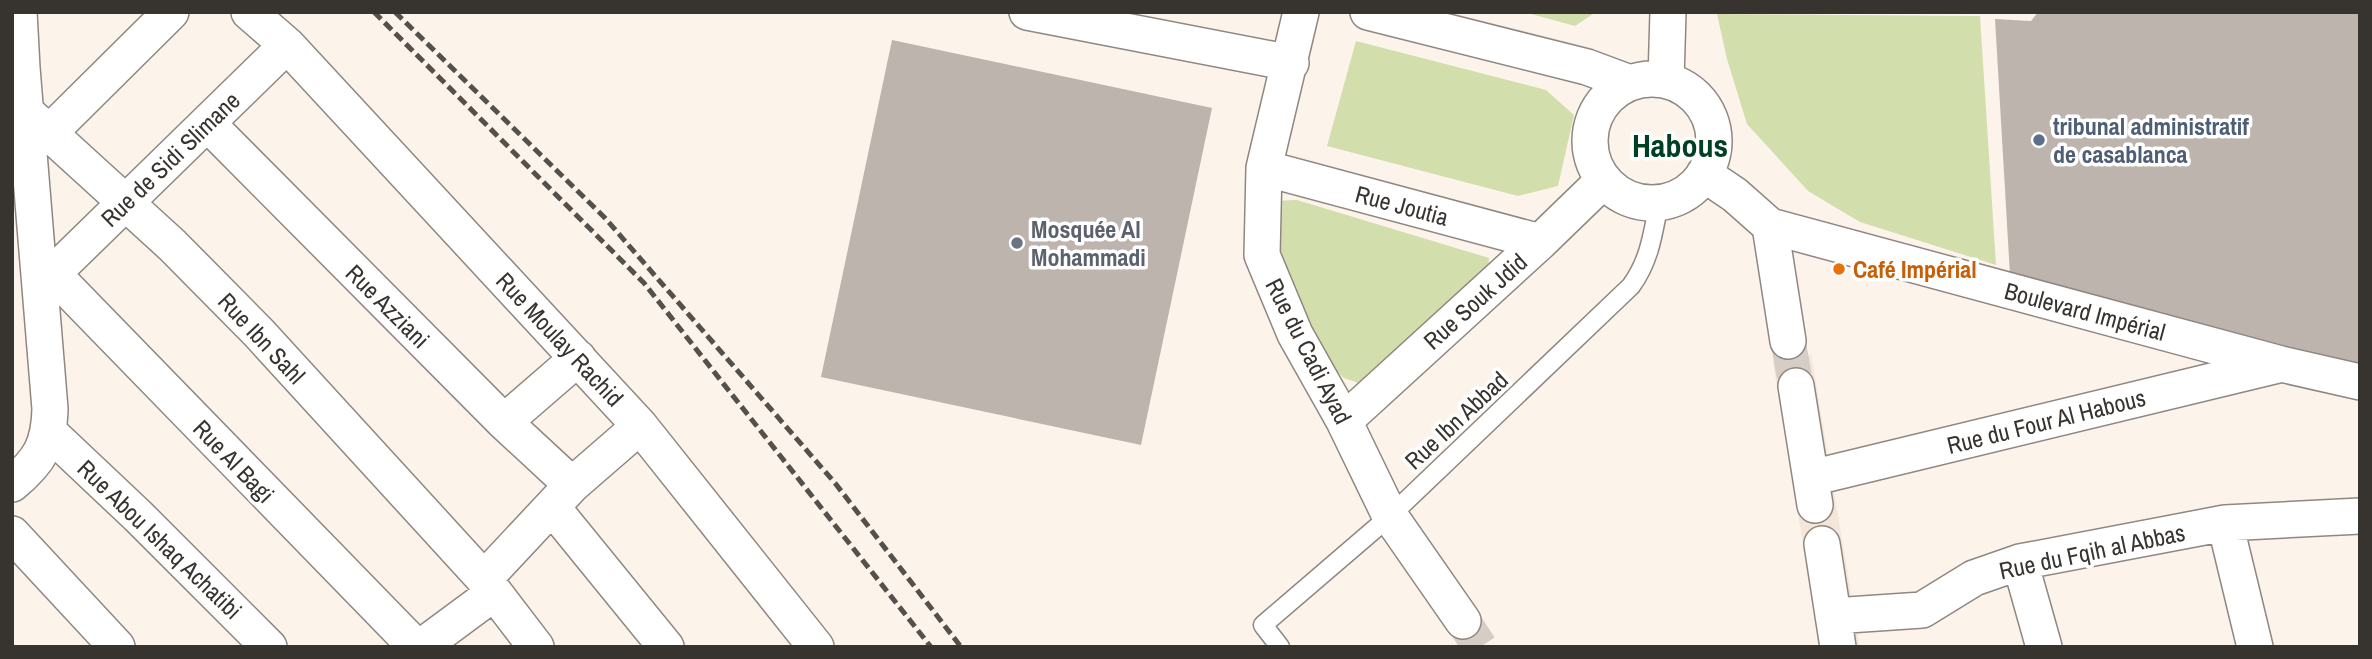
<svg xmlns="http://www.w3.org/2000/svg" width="2372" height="659" font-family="'Archivo Narrow',sans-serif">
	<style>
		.built { fill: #f4e6d8 }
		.green { fill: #d2dfad }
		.building { fill: #beb4ae }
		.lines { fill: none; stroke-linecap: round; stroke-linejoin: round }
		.minor-tunnel { stroke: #d5cdc6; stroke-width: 35; stroke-dasharray: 35 18; stroke-linecap: butt }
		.service-casing { stroke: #8f8780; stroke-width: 21 }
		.minor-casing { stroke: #8f8780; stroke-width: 38 }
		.service { stroke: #fff; stroke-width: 18 }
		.minor { stroke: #fff; stroke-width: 35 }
		.rail { stroke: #54514c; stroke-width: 5; stroke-dasharray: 10 5; stroke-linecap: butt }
		.service-dot { fill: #5c6f8a; stroke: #fff; stroke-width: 2.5 }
		.worship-dot { fill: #6b7280; stroke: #fff; stroke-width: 2.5 }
		.food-dot { fill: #e8710a; stroke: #fff; stroke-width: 2.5 }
		.labels { text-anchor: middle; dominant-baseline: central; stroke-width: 7; stroke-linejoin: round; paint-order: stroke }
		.service-label { font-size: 24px; font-weight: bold; fill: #4e5e75; stroke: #fff; text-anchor: start }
		.street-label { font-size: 24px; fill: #373430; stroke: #fff }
		.worship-label { font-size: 24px; font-weight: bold; fill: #5b616d; stroke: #fff; text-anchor: start }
		.food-label { font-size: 24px; font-weight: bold; fill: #c56008; stroke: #fff; text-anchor: start }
		.district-label { font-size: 32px; font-weight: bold; fill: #004022; stroke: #fff }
	</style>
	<rect width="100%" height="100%" fill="#fcf3eb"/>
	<path class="built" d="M1811 354 1860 647H1820L1773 362Z"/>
	<path class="green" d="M1524 12H1596L1575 26Z
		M1717 14 1980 16 1996 265 1860 222 1808 191 1747 124 1727 59Z
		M1356 41 1546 90 1574 115 1558 186 1518 196 1327 146Z
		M1297 200 1489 258 1488 280 1370 387 1344 378 1310 348 1277 292 1269 201Z"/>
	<path class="building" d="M2038 12H2360V372L2010 275 1995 19 2031 21Z
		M892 40 1212 108 1141 445 821 377Z"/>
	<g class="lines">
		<path class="minor-tunnel" d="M1788 341 1796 386
			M1463 621 1480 647"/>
		<g class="service-casing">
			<path id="service" d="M1280 647 1263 625 1390 516 1631 286C1650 260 1653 233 1659 202"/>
		</g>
		<g class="minor-casing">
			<path id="minor" d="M249 12 287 45 640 426 816 647
				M1027 12 1291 63
				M1301 12 1264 168 1262 255 1295 334 1344 421 1390 516 1463 621
				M1368 12 1587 67 1630 83
				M1590 141a62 62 0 1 1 124 0a62 62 0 1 1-124 0Z
				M1666 80 1668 12
				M26 112 172 245 259 333 484 579 536 647
				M207 123 504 422 572 485
				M50 132 171 12
				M1264 168 1540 242
				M1704 174 1735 195 1770 226 2281 364 2360 382
				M1770 226 1788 341
				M54 275 416 647
				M40 286 287 45
				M1796 386 1815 505
				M1344 421 1540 242 1604 180
				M504 422 578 358
				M49 432 138 516 269 647
				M1811 478 2278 365
				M12 484C40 461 49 445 50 409L22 68 19 12
				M552 507 666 647
				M2225 523 2255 647
				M12 534 117 647
				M1822 544 1838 647
				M2020 562 2044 647
				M484 579 572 485 640 426
				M1833 616 1922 610 1974 578 2020 562 2225 523 2360 516
				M421 647 494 593"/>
		</g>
		<use href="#service" class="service"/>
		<use href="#minor" class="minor"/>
		<path class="rail" d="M374 12 644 283 931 647
			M395 12 605 218 835 483 961 647"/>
	</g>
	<circle class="service-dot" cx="2039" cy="140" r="7"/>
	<circle class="worship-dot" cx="1017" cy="243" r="7"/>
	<circle class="food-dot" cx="1839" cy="269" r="7"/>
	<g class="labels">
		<g class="service-label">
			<text x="2053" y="126">tribunal administratif<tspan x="2053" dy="28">de casablanca</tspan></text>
		</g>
		<g class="street-label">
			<text transform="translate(170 159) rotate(-44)">Rue de Sidi Slimane</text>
			<text transform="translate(1402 205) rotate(15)">Rue Joutia</text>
			<text transform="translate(1475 301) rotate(-42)">Rue Souk Jdid</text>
			<text transform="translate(388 306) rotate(45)">Rue Azziani</text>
			<text transform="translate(2085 311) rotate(15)">Boulevard Impérial</text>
			<text transform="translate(262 338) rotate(47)">Rue Ibn Sahl</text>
			<text transform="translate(560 339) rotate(47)">Rue Moulay Rachid</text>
			<text transform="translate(1309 351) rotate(63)">Rue du Cadi Ayad</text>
			<text transform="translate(1456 420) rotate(-43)">Rue Ibn Abbad</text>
			<text transform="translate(2046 421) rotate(-14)">Rue du Four Al Habous</text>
			<text transform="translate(234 461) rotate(46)">Rue Al Bagi</text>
			<text transform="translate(160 539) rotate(44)">Rue Abou Ishaq Achatibi</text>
			<text transform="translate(2092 551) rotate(-12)">Rue du Fqih al Abbas</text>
		</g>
		<g class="worship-label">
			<text x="1031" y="229">Mosquée Al<tspan x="1031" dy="28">Mohammadi</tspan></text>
		</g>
		<g class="food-label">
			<text x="1853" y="269">Café Impérial</text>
		</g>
		<g class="district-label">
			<text x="1680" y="145">Habous</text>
		</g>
	</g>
	<rect width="2372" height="659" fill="none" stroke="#373430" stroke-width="28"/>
</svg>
